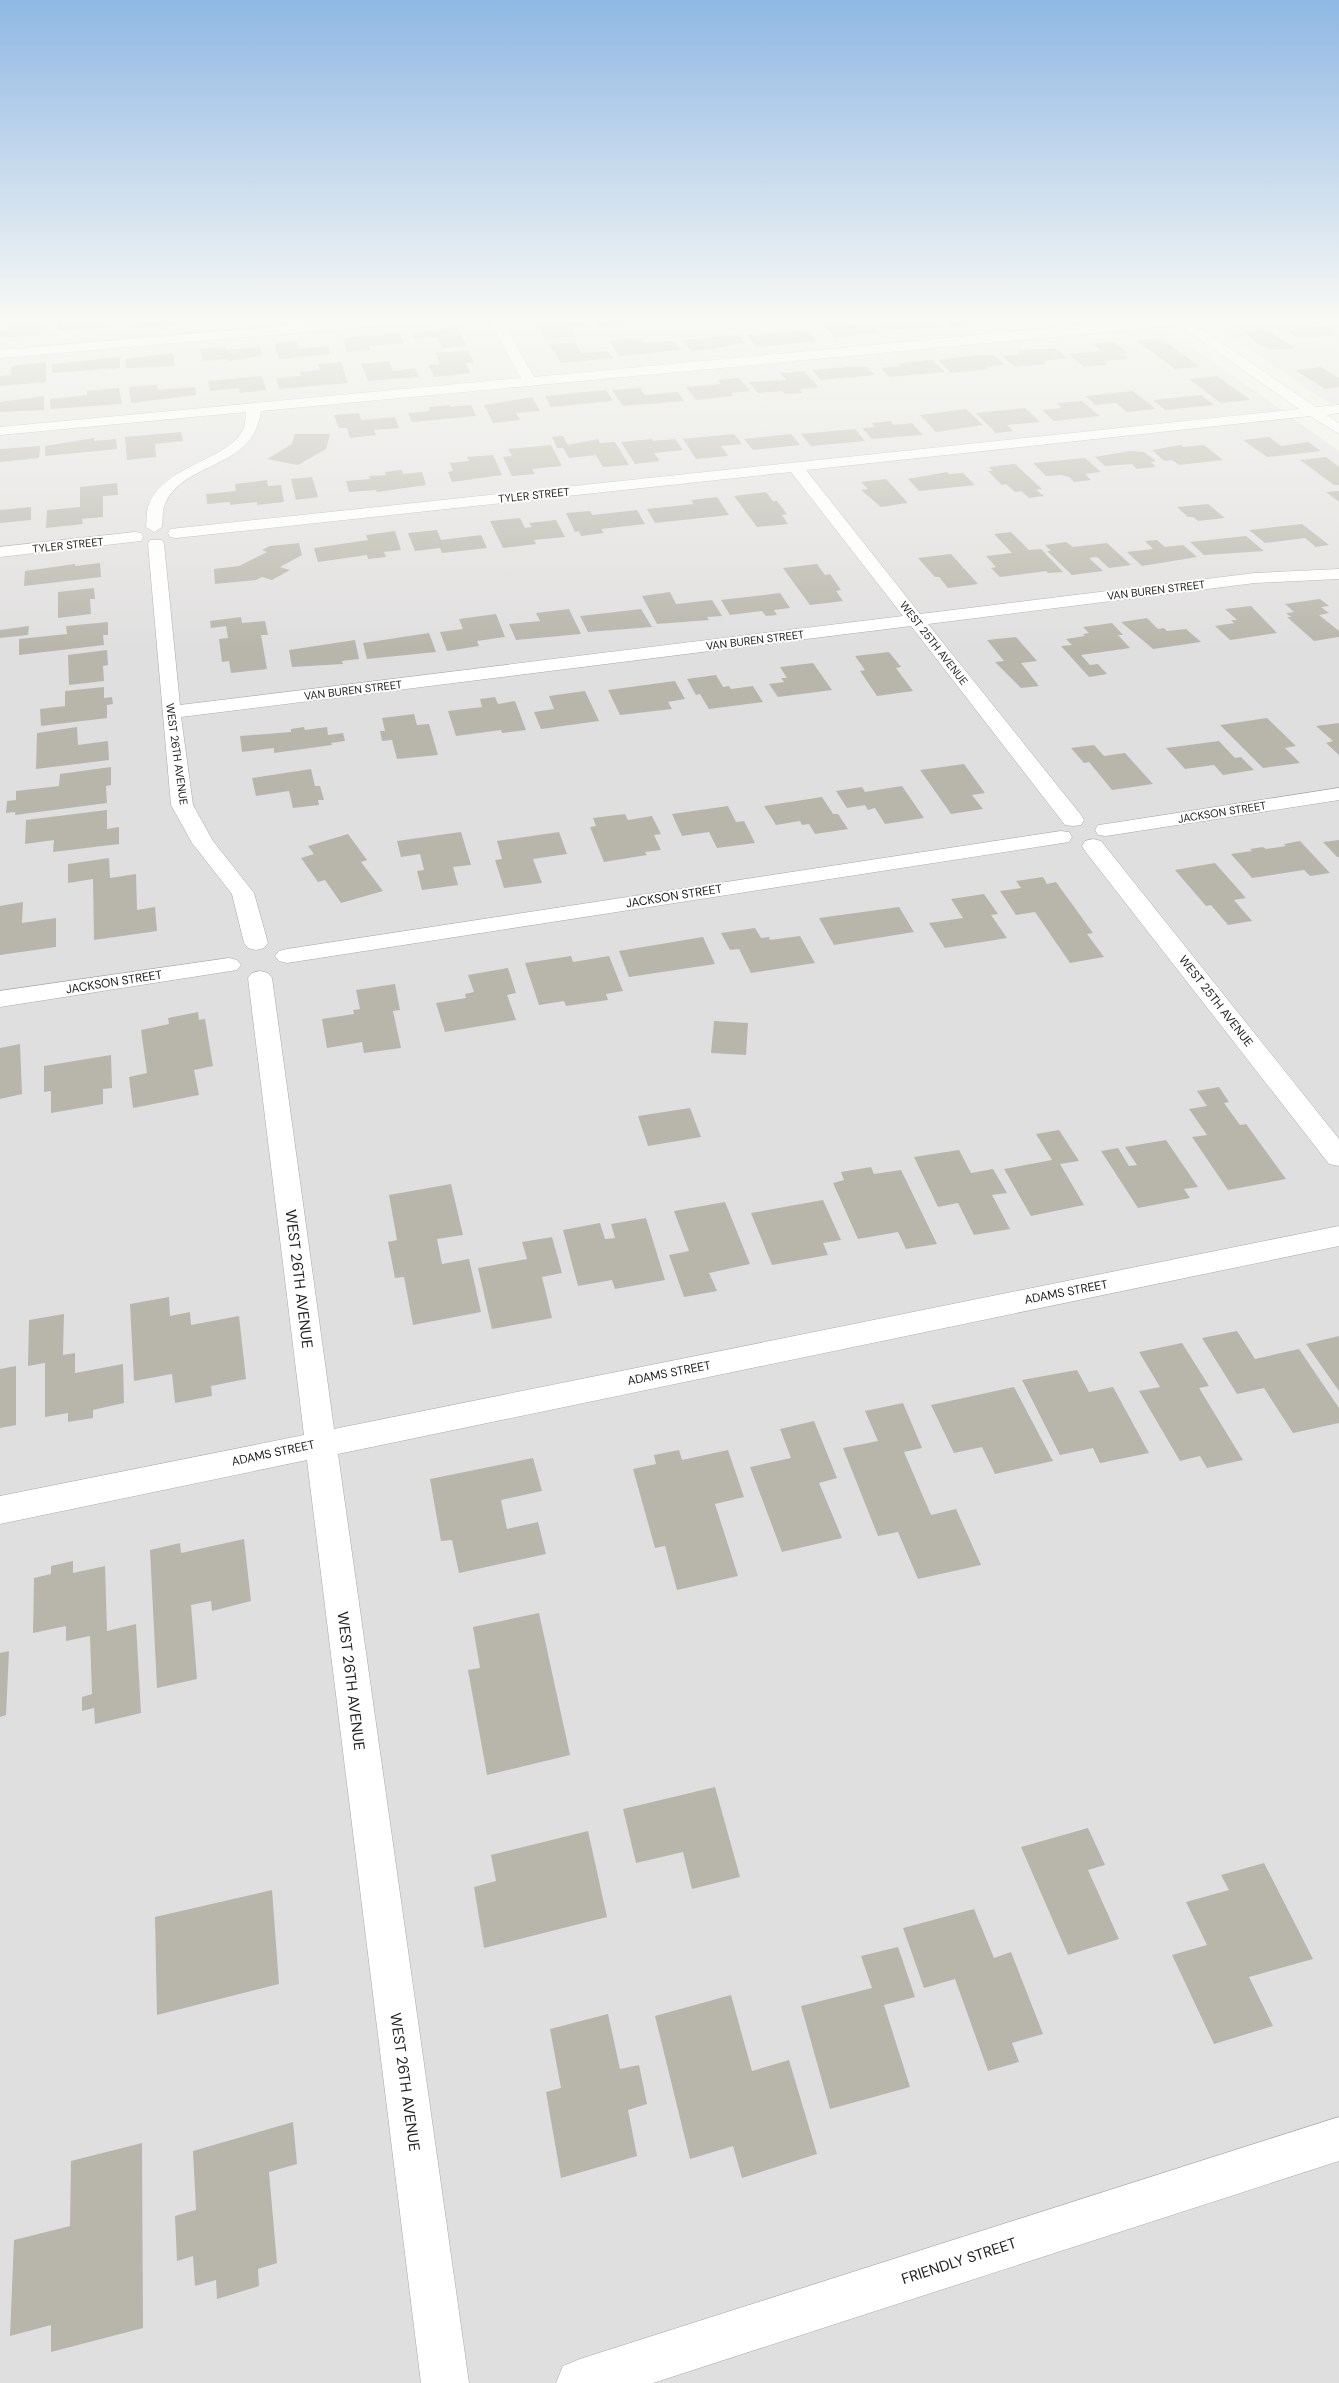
<svg xmlns="http://www.w3.org/2000/svg" width="1339" height="2383" font-family="'DM Sans',sans-serif">
	<style>
		.residential { fill: #e0dfdf }
		.building { fill: #b8b6ab }
		.lines { fill: none; stroke-linecap: round; stroke-linejoin: round }
		.minor-casing { stroke: #a9a9a9; stroke-width: 1 }
		.minor { fill: #fff; fill-rule: evenodd }
		.labels { text-anchor: middle; dominant-baseline: central; stroke-width: 4; stroke-linejoin: round; paint-order: stroke }
		.far-street-label { font-size: 11px; fill: #222; stroke: #fff }
		.street-label { font-size: 12px; fill: #222; stroke: #fff }
		.near-street-label { font-size: 15px; fill: #222; stroke: #fff }
	</style>
	<rect width="100%" height="100%" fill="#f1f2e9"/>
	<path class="residential" d="M0 317H1150L1339 451V2383H0Z
		M1339 317V410L1218 328 1334 317Z"/>
	<path class="building" d="M152 317H183L184 324 133 328V318Z
		M192 317H233V318L192 322Z
		M582 317 588 326 569 327 576 337 545 340 533 320Z
		M592 317H652L656 322 600 327Z
		M665 317H706V318L668 322Z
		M955 317H1004L1010 321 951 327 942 318Z
		M1013 317H1038L1040 319 1018 321Z
		M106 318 107 327 58 331V322Z
		M932 318 942 327 885 330 878 323Z
		M844 320 849 325 858 324 862 328 873 327 880 333 835 338 820 322Z
		M41 322 40 335 0 338V331L9 330V325Z
		M1325 325 1339 335 1298 338 1286 330Z
		M457 327 467 346 442 348 437 337 414 339 411 333Z
		M1266 329 1295 348 1271 350 1258 344 1243 331Z
		M807 330 817 341 756 347 747 335Z
		M399 332 404 343 368 346 370 350 347 352 343 338Z
		M738 335 745 343 727 345 729 346 714 348 715 349 691 351 682 340Z
		M641 338 646 343 673 341 681 350 620 356 609 341Z
		M1161 338 1200 367 1175 369 1136 340Z
		M297 341 299 349 328 346 330 354 279 359 274 343Z
		M574 342 581 353 607 351 613 358 561 363 549 344Z
		M1114 342 1128 353 1122 354 1128 359 1103 361 1108 365 1084 367 1068 354 1101 351 1093 344Z
		M226 347V350L260 347 262 356 228 361V359L202 361 200 349Z
		M1054 348 1068 358 1043 361 1047 364 1015 367 1002 356 1020 354 1017 351Z
		M467 350 474 362 465 363 471 373 434 377 429 365 440 364 435 353Z
		M173 353 175 366 126 368 125 359Z
		M976 355H994L1005 365 986 367 989 369 951 373 938 360Z
		M120 357V368L52 373V364Z
		M932 360 945 372 889 377 881 368 901 366 898 364 906 362Z
		M389 361 393 371 415 368 419 377 368 381 361 364Z
		M46 362V382L0 386V376L11 375V366Z
		M341 362 348 383 279 389 276 378 301 376 300 372 320 370 318 364Z
		M847 367H867L875 375 821 380 812 370Z
		M1321 367 1339 378V387L1325 389 1295 370Z
		M804 371 818 387 799 389 802 393 785 394 782 391 758 393 749 382 786 380 780 373Z
		M262 376 266 390 240 393 239 388 210 391 208 381Z
		M1217 376 1250 400 1221 403 1189 379Z
		M739 378 750 391 731 393 733 396 696 400 686 387 721 384 718 380Z
		M157 385 158 390 195 387 196 395 131 403 129 387Z
		M119 388 122 404 51 409 50 399 87 395V391Z
		M640 388 645 395 678 392 684 401 623 406 612 390Z
		M606 390 613 401 551 407 545 396Z
		M1133 391 1156 409 1127 412 1116 403 1096 405 1085 396Z
		M1201 395 1214 405 1165 410 1153 400Z
		M44 396V410L0 412V402Z
		M532 397 540 411 516 413 520 420 493 423 484 405Z
		M1082 401 1100 416 1054 421 1042 410 1062 408 1057 403Z
		M450 405 451 407 471 405 476 416 412 422 408 413 430 411 429 407Z
		M1025 408 1040 422 1007 425 1013 431 996 433 976 413Z
		M966 409 983 425 936 432 920 415Z
		M359 413 361 420 395 417 399 428 374 430 376 435 350 438 347 428H339L334 415Z
		M891 421 893 425 912 423 923 435 872 439 862 428 875 427 872 423Z
		M855 429 865 441 811 446 801 434Z
		M181 432 183 441 155 444 156 457 127 460 125 437Z
		M295 434H330L326 449 298 465 267 459 292 444Z
		M734 434 742 444 721 446 728 456 696 459 683 439Z
		M791 434 800 445 753 450 744 439Z
		M563 436 568 445 598 439 600 443 615 442 629 465 603 467 596 455 569 458 563 448H557L552 437Z
		M1269 437 1281 446 1308 442 1321 451 1267 457 1243 440Z
		M94 438V441L116 439 117 449 45 456V446Z
		M652 439 653 441 675 439 683 450 654 453 660 461 635 464 621 442Z
		M551 445 562 466 532 469 535 474 512 476 503 457 512 456 508 449Z
		M1181 445 1183 447 1204 445 1223 460 1179 465 1172 460 1164 461 1152 450Z
		M40 446 39 458 0 462V449Z
		M1130 451 1144 452 1156 461 1151 462 1156 467 1137 469 1132 464 1105 466 1095 457Z
		M493 455 502 475 452 482 448 472 453 471 450 463 469 461 467 457Z
		M1326 457 1339 467V485H1334L1300 460Z
		M1085 458 1101 472 1085 474 1091 480 1074 482 1069 477 1062 475 1046 476 1033 463Z
		M1015 464 1042 489 1036 490 1044 496 1029 498 1021 491 1015 492 1006 484 1002 485 988 471H993L989 467Z
		M402 470 403 474 422 472 426 485 377 492 376 490 349 492 346 481 370 479 369 476 386 475 385 472Z
		M947 472 949 474 963 473 975 485 919 491 908 479Z
		M312 477 318 497 296 500 291 479Z
		M886 479 908 503 881 507 861 490 868 489 861 482Z
		M267 480 268 486 281 485 284 502 257 505V502L230 505V502L207 504 206 494 236 491 235 484Z
		M117 483 118 495 103 496V517L82 519 83 524 46 528 47 510 80 507V487Z
		M1339 491V502L1326 492Z
		M766 492 773 501H777L787 514 782 515 788 524 757 527 734 496Z
		M717 497 729 515 655 523 647 509 694 504 691 500Z
		M1208 504 1225 518 1198 521 1193 517H1188L1177 507Z
		M31 507V520L0 523V510Z
		M637 510 645 524 601 529 604 533 581 536 579 531 575 532 566 513 590 511 592 515Z
		M520 518 525 528 532 527 529 523 556 520 565 537 534 540 536 544 503 548 490 521Z
		M1302 524 1329 545 1316 547 1305 538 1265 543 1249 530Z
		M437 530 441 540 481 535 487 548 442 553 440 548 415 551 408 533Z
		M395 531 401 550 384 552 386 557 368 559 367 555 318 562 314 548 368 540 366 535Z
		M1011 532 1029 550 1041 549 1063 572 1048 573 1046 571 1000 577 991 568 996 567 986 556 1012 553 994 534Z
		M1246 536 1264 551 1204 555 1190 542Z
		M1157 540 1165 547 1183 545 1197 557 1142 566 1127 552 1153 549 1145 541Z
		M1066 542 1073 547 1107 543 1131 565 1109 568 1097 557 1089 558 1103 571 1072 575 1047 551H1051L1045 545Z
		M299 543 302 555 280 567 290 570 272 580 262 577 256 580 215 584 214 569 239 566 267 552 262 550 270 546Z
		M951 554 978 584 948 588 939 577H935L918 558Z
		M100 563 101 577 24 586 25 571 75 564V566Z
		M817 564 825 575 830 574 841 590 836 591 843 601 810 605 783 568Z
		M94 588 95 599H90L91 614 58 618V592Z
		M670 592 676 604 712 600 722 616 707 617 709 620 657 624 642 596Z
		M780 593 790 608 774 610 777 615 766 616 762 611 730 615 721 600Z
		M1320 599 1329 606 1321 607 1329 613 1319 615 1339 631V637L1314 641 1287 617H1291L1286 613 1294 612 1285 604Z
		M1251 606 1277 633 1230 640 1215 626 1234 623 1231 620H1237L1225 609Z
		M569 609 581 634 516 640 509 624 540 621 536 613Z
		M641 609 652 627 588 632 580 616Z
		M496 614 505 637 477 641 479 646 447 651 440 632 463 629 459 619Z
		M241 617 242 623 265 621 268 635H261L267 669 231 673 229 661 222 662 219 639 228 638 226 626 211 628 210 621Z
		M1147 618 1158 629 1164 628 1167 631 1186 629 1201 642 1153 649 1121 622Z
		M108 622V635H103L104 645 19 655V639L67 634 66 626Z
		M1112 623 1123 635H1118L1130 648 1081 655 1090 665 1098 664 1107 674 1089 677 1061 646 1072 645 1066 639 1085 636 1083 634 1089 633 1083 627Z
		M29 626 28 635 0 638V630Z
		M429 633 436 652 367 659 363 643Z
		M1016 637 1037 661 1021 663 1039 686 1021 688 995 662 1004 661 987 640Z
		M355 640 359 659 342 661 343 664 292 667 289 650Z
		M107 650 108 665 103 666 104 681 69 685 68 655Z
		M889 652 901 667 896 668 913 691 877 696 860 671 865 670 855 656Z
		M813 663 832 690 778 697 769 684 784 682 781 678H787L780 667Z
		M716 675 723 687 729 686 731 689 753 686 763 702 709 709 700 694 696 695 687 679Z
		M675 681 685 699 668 702 672 709 620 715 608 690Z
		M104 687V698L112 697 113 704 107 705V718L41 726 40 709 65 706V691Z
		M585 691 599 721 541 729 534 712 554 709 549 696Z
		M495 697 498 704 515 701 526 730 502 733 501 730 456 736 448 711 482 707 480 699Z
		M414 714 417 725 429 724 438 755 397 759 392 740 382 741 380 731H385L382 718Z
		M1267 718 1296 746 1285 748 1300 763 1263 768 1220 725Z
		M1339 723V755L1326 743 1333 741 1316 726Z
		M77 727 78 745 108 741 109 760 36 769 37 733Z
		M304 727 305 730 327 727 328 735 343 733 345 741 331 743 332 745 274 753V748L242 752 240 736 291 732V729Z
		M1219 741 1235 758 1241 757 1254 770 1223 775 1214 765 1185 769 1166 748Z
		M1094 745 1104 756 1125 753 1153 784 1112 790 1089 762 1084 763 1071 748Z
		M964 764 985 793 972 795 983 809 951 814 920 770Z
		M111 767V785L106 786 107 803 15 815V812L6 813 7 801 16 800V791L59 786 60 774Z
		M311 769 315 786H320L324 800H318L319 805 293 808 289 791 256 796 252 778Z
		M902 786 924 818 885 824 875 808 868 810 865 805 847 808 836 791 862 787 865 792Z
		M822 797 833 814H838L848 829 815 834 809 824 802 825 800 821 776 825 764 806Z
		M728 806 736 822 744 821 755 843 717 848 709 832 682 836 672 814Z
		M107 810V829L119 827V844L53 852 54 840 25 844 26 820Z
		M625 814 628 820 652 816 661 834 654 835 661 850 645 852 647 855 604 862 590 827 596 826 593 818Z
		M461 832 471 865 453 867 458 885 422 890 417 871 424 870 420 854 401 857 397 841Z
		M559 832 567 854 533 859 542 883 504 888 495 860 502 859 497 841Z
		M348 834 367 860 361 862 383 891 341 903 325 880 318 882 301 858 314 854 308 846Z
		M1339 840V857H1337L1323 842Z
		M1300 841 1330 873 1310 876 1304 870 1252 878 1231 854 1252 851 1250 849 1263 847 1266 849 1286 846 1284 844Z
		M109 858 110 878 136 874 137 910 155 907 157 931 94 940 93 879 68 883V864Z
		M1215 863 1246 898 1234 900 1252 921 1228 925 1211 905 1206 906 1175 870Z
		M1043 877 1047 884 1056 882 1093 933 1087 934 1104 957 1070 963 1035 912 1016 915 1000 891 1021 888 1016 881Z
		M984 894 998 914 991 915 1007 938 945 948 929 923 963 918 951 899Z
		M23 902 22 923 56 918V947L0 955V906Z
		M899 907 914 932 834 945 819 918Z
		M755 928 761 938 769 937 770 940 800 936 815 963 751 973 739 949 730 950 721 933Z
		M703 937 715 964 629 977 619 951Z
		M571 956 573 962 609 956 623 991 606 994 608 1000 566 1006 564 1001 539 1005 525 963Z
		M508 968 516 993 507 995 516 1020 445 1032 436 1003 466 998 465 994 474 992 468 975Z
		M395 984 400 1010 393 1011 401 1048 364 1053 362 1042 327 1048 322 1019 354 1014 353 1010 360 1009 356 990Z
		M198 1012 199 1020 205 1019 213 1066 194 1070 199 1095 133 1108 129 1077 147 1073 141 1030 169 1024 168 1018Z
		M714 1021 748 1023 746 1055 711 1053Z
		M20 1044 22 1094 0 1099V1048Z
		M111 1055 112 1088 103 1089V1104L51 1113V1091L44 1092V1066Z
		M1219 1087 1229 1102 1224 1103 1240 1125 1246 1124 1286 1179 1228 1190 1192 1137 1207 1135 1189 1109 1207 1106 1197 1091Z
		M690 1108 701 1137 648 1146 638 1116Z
		M1059 1130 1079 1161 1060 1164 1084 1205 1031 1216 1004 1169 1052 1160 1036 1134Z
		M1166 1140 1198 1187 1184 1189 1190 1198 1138 1208 1101 1151 1118 1148 1129 1166 1137 1165 1125 1147Z
		M959 1150 971 1173 993 1169 1007 1193 992 1195 1010 1229 974 1235 958 1203 938 1207 914 1157Z
		M871 1167 874 1174 901 1170 937 1244 906 1249 898 1232 858 1239 833 1183 844 1180 841 1172Z
		M451 1184 463 1235 437 1239 442 1264 469 1259 481 1312 413 1325 404 1277 395 1278 388 1242 397 1240 389 1195Z
		M823 1200 841 1240 823 1243 828 1255 772 1265 751 1213Z
		M725 1202 750 1264 709 1273 717 1291 684 1297 669 1255 689 1251 674 1211Z
		M646 1218 665 1280 615 1289 612 1280 578 1286 563 1230 600 1223 605 1239 615 1238 611 1224Z
		M552 1237 562 1273 542 1277 552 1318 492 1329 478 1268 527 1259 522 1242Z
		M169 1297 170 1316 190 1312 191 1325 239 1316 246 1379 211 1386 212 1396 175 1403 172 1374 134 1381 130 1304Z
		M64 1314 63 1355 75 1353V1373L123 1364 124 1403 93 1410V1418L68 1422V1413L45 1417V1363L28 1366 29 1320Z
		M1237 1331 1255 1359 1299 1349 1339 1408V1423L1293 1433 1264 1388 1237 1394 1202 1338Z
		M1339 1336V1391L1306 1344Z
		M1182 1343 1209 1386 1199 1388 1243 1460 1207 1468 1200 1456 1180 1461 1139 1391 1160 1387 1139 1352Z
		M16 1366V1425L0 1428V1369Z
		M1077 1370 1089 1392 1113 1387 1149 1453 1100 1463 1093 1448 1060 1455 1022 1380Z
		M1014 1387 1053 1461 995 1474 982 1447 954 1453 931 1405Z
		M903 1403 922 1448 904 1452 931 1515 956 1509 981 1565 918 1579 898 1532 878 1536 843 1448 878 1441 865 1411Z
		M814 1421 837 1478 819 1483 842 1538 782 1552 750 1467 791 1458 780 1429Z
		M679 1450 682 1460 728 1450 744 1497 715 1504 738 1576 677 1590 665 1546 655 1548 633 1469 656 1464 654 1455Z
		M533 1458 542 1491 501 1500 507 1529 538 1522 546 1554 459 1573 452 1540 441 1541 430 1479Z
		M244 1539 251 1601 212 1611 211 1601 191 1605 197 1679 157 1688 150 1550 180 1543 181 1553Z
		M73 1561V1573L105 1566 107 1631 136 1624 141 1713 95 1724 94 1708 82 1711V1697L92 1694 90 1636 66 1641V1626L33 1633 34 1578 51 1574V1566Z
		M539 1613 570 1755 487 1775 468 1670 480 1668 473 1627Z
		M9 1651 6 1715 0 1717V1653Z
		M715 1787 740 1877 692 1889 683 1852 636 1863 623 1809Z
		M1088 1828 1105 1865 1088 1870 1119 1939 1068 1955 1021 1847Z
		M588 1831 607 1917 484 1948 474 1887 496 1881 491 1855Z
		M1264 1863 1313 1959 1249 1977 1273 2026 1214 2044 1172 1955 1207 1945 1186 1902 1229 1890 1221 1875Z
		M272 1890 279 1984 157 2015 155 1917Z
		M974 1909 994 1958 1011 1952 1043 2034 1012 2043 1019 2062 988 2071 955 1979 924 1988 903 1928Z
		M898 1947 915 1997 884 2005 910 2087 830 2109 801 2006 872 1988 861 1956Z
		M731 1995 752 2071 789 2060 817 2154 742 2178 733 2146 690 2159 655 2016Z
		M608 2014 620 2069 639 2065 647 2104 628 2110 637 2156 561 2178 546 2092 561 2088 550 2029Z
		M293 2122 297 2164 269 2172 277 2263 258 2269 259 2286 217 2299 216 2280 195 2286 193 2256 177 2261 175 2216 196 2210 193 2151Z
		M142 2143 143 2328 51 2352V2325L10 2336 14 2240 70 2226 71 2161Z"/>
	<g class="lines">
		<g class="minor-casing">
			<path id="minor" d="M388 317H439L433 321 0 358V350Z
				M488 317H500L534 377 1170 317H1232L1226 321 1194 324 1316 407 1339 405V413L1327 415 1339 423V434L1310 416 806 470 920 614 1255 573 1339 569V579L1255 583 928 624 1081 815 1084 820 1081 825 1073 826 1065 825 911 626 181 717 193 805 213 841 254 893 268 943 264 948 256 950 248 948 244 943 232 894 192 843 171 805 148 544 150 540H162L164 544 180 705 903 616 791 472 176 538 170 537 168 533 170 529 1299 409 1179 325 261 411C253 471 184 460 165 504 162 510 163 520 162 527L154 532 146 527C147 520 146 510 149 504 167 463 229 461 244 428 246 423 245 417 246 412L0 435V427L521 378Z
				M135 532 141 533 143 537 141 541 0 557V547Z
				M1339 788V800L1106 836 1098 835 1095 830 1098 825 1106 824Z
				M1061 831 1069 832 1072 837 1069 842 287 963 279 961 275 956 279 951 287 949Z
				M1093 839 1101 841 1339 1139V1166L1329 1164 1085 851 1082 846 1085 841Z
				M229 958 237 960 241 965 237 970 0 1007V991Z
				M260 971 268 973 272 978 334 1429 1339 1226V1246L338 1454 469 2383H421L307 1460 0 1524V1496L304 1435 248 978 252 973Z
				M1339 2117V2161L653 2383H556L563 2366 580 2359Z"/>
		</g>
		<use href="#minor" class="minor"/>
	</g>
	<linearGradient id="sky" x2="0" y2="1"><stop stop-color="#8fb8e4"/><stop offset="0.49" stop-color="#f9f9f5"/><stop offset="1" stop-color="#f9f9f5" stop-opacity="0"/></linearGradient>
	<rect width="1339" height="651" fill="url(#sky)"/>
	<g class="labels">
		<g class="far-street-label">
			<text transform="translate(534 495) rotate(-6)">TYLER STREET</text>
			<text transform="translate(68 545) rotate(-6)">TYLER STREET</text>
			<text transform="translate(1156 590) rotate(-7)">VAN BUREN STREET</text>
			<text transform="translate(755 640) rotate(-7)">VAN BUREN STREET</text>
			<text transform="translate(934 643) rotate(52)">WEST 25TH AVENUE</text>
			<text transform="translate(353 690) rotate(-7)">VAN BUREN STREET</text>
			<text transform="translate(177 754) rotate(82)">WEST 26TH AVENUE</text>
			<text transform="translate(1222 812) rotate(-9)">JACKSON STREET</text>
		</g>
		<g class="street-label">
			<text transform="translate(674 896) rotate(-9)">JACKSON STREET</text>
			<text transform="translate(114 982) rotate(-9)">JACKSON STREET</text>
			<text transform="translate(1216 1001) rotate(52)">WEST 25TH AVENUE</text>
			<text transform="translate(1066 1292) rotate(-11)">ADAMS STREET</text>
			<text transform="translate(669 1373) rotate(-11)">ADAMS STREET</text>
			<text transform="translate(273 1453) rotate(-12)">ADAMS STREET</text>
		</g>
		<g class="near-street-label">
			<text transform="translate(299 1279) rotate(83)">WEST 26TH AVENUE</text>
			<text transform="translate(351 1681) rotate(83)">WEST 26TH AVENUE</text>
			<text transform="translate(405 2082) rotate(82)">WEST 26TH AVENUE</text>
			<text transform="translate(959 2261) rotate(-18)">FRIENDLY STREET</text>
		</g>
	</g>
</svg>
